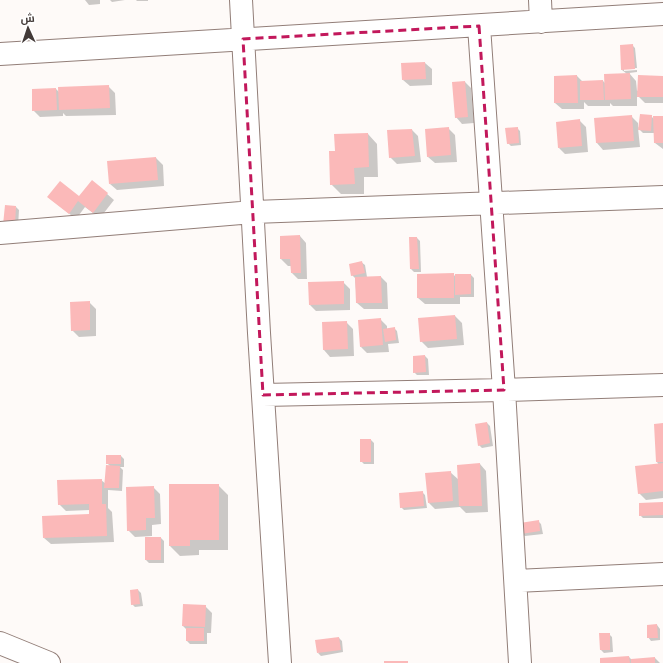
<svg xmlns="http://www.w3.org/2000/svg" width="663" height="663" font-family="'Golos Text',Cairo,sans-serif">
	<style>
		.shadow { fill: #0003 }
		.building { fill: #fbb9b9 }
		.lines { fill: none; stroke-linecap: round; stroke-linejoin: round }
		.minor-casing { stroke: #927e78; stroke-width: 24 }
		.minor { stroke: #fff; stroke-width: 22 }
		.marked { fill: none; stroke: #c2185b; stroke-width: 3; stroke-dasharray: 8 5; stroke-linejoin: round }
	</style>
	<rect width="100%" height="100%" fill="#fefaf8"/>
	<path class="shadow" d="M85 0H100V4L89 5Z
		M110 0H125L112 2Z
		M136 0H148V1H137Z
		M632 45 635 48 637 68 624 69V71L637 70V72L629 73 636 81 637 91 663 77V103H645L637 95V106H613L610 103V106H588L584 102V109H562L555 103 577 76 583 82 603 81 606 84 627 74 622 70Z
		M425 63 432 69V85L410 86 403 80Z
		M465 82 471 88 474 123 462 124 456 117Z
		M108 86 115 93 116 115 66 116 63 113V116L40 117 33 110V90L56 89 59 92Z
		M631 116 638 123V128L651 116 654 119 663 117V149L655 143V133H643L638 128 640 147 603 150 597 143 595 119Z
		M579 120 586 127 588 152 565 154 559 148Z
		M448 128 455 135 457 162 435 163 428 157Z
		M517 128 520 131 521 145 511 146 508 143Z
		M412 130 418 136 421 162 397 164 390 157Z
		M368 134 377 144 378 177H364V194H341L331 184 336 152Z
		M156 158 163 165 164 186 117 190 110 184Z
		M92 181 114 200 100 218 85 207 76 219 48 197H79Z
		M16 207 19 210 18 227H8Z
		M300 236 306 243 307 279H298L291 272V266H288L281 259V237Z
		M417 238 420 241 421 272H414L411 269Z
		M361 262 365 265 367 277H381L387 283 388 309H364L357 303 355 278 352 275Z
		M453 274 456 277 471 275 474 278V297H460V304H425L418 298Z
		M343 282 350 289V310L316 311 310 305Z
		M89 302 96 309V336L79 337 72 330Z
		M455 316 462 323 464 345 428 348 421 341Z
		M380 319 387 326V329L394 328 397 331 399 343 388 344 389 352 367 353 361 347Z
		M346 322 353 329 354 356 330 357 324 350 323 323Z
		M425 356 428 359 429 375H417L414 372Z
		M487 423 490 426 493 446 482 448 479 445Z
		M663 424V498L646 500 639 493 659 465 657 462Z
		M361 440H371L374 443V464H364L361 461Z
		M121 456 124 459V467H120L123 470 122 491 108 490V508L112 512 114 542 51 544 44 538 90 515V510L66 511 59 504 101 480 106 484 110 466 107 463Z
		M480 464 486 471 488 512 466 513 460 507 435 509 429 503 450 472 459 480Z
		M218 485 228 495V550H199V555L180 556 170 546Z
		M153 487 160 494 161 524 152 525V536L135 537 128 530Z
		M422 492 425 495 427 508 404 510 401 507Z
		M663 503V518H643L640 515Z
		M538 521 541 524 543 534 525 536 522 533Z
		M161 538 164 541V563H149L146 560Z
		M138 590 141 593 143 606 135 607 132 604Z
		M205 606 212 613 211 633H207V644H190L187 641V630L183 626Z
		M657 625 660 629V640L651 641 648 637Z
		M609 634 612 637 613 652 604 653 601 650Z
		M339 638 342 641 343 652 321 656 318 653Z
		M629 657 632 660 655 658 660 663H601Z"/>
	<path class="building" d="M633 44 635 69 621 70 620 45Z
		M425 62 426 79 402 80 401 63Z
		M630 73 631 99 605 100 604 74Z
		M577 75 578 103H554V76Z
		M638 75 663 76V97H637Z
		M603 80 604 100H580V81Z
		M465 81 468 117 455 118 452 82Z
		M109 85 110 108 59 110 58 87Z
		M56 88 57 110 32 111V89Z
		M640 114 652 115 651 131 638 130Z
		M632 115 634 141 596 143 594 118Z
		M653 116H663V143H654Z
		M580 119 582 146 558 148 556 122Z
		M449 127 451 155 427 157 425 129Z
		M518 127 519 143 507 144 505 128Z
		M412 129 415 156 389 158 387 130Z
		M368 133 369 167 354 168 355 184 330 185 329 151H335L334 134Z
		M156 157 158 180 109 184 107 161Z
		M92 180 108 193 93 213 78 201 69 214 47 197 60 181 79 196Z
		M5 205 16 206 15 225H3Z
		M300 235 301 273H291L290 259H280V236Z
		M409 237H417L419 269H410Z
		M362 261 365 273 351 276 349 264Z
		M454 273V298H417V274Z
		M455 274H471V294L455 295Z
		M381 276 382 303H356L355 277Z
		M344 281V304L309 305 308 282Z
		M90 301V330L71 331 70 302Z
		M455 315 457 339 420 342 418 318Z
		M381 318 383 345 360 347 358 320Z
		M347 321 348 349 323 350 322 322Z
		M395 327 396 340 385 342 383 329Z
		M425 355 426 372 413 373V356Z
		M487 422 490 443 478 446 475 424Z
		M663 423V462H656L654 424Z
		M360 439H371V462H360Z
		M106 455H121V464H106Z
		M480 463 482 506H459L457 465Z
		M663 463V491L638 494 635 466Z
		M106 465 120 466 119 488H104Z
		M451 471 453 501 428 503 425 473Z
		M102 479V504H106L107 536 43 538 42 516 89 514V504L58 505 57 480Z
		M169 484H219V540H190V546H169Z
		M154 486 155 518H146V530L127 531 126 487Z
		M423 491 424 506 400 508 399 493Z
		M663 502V515L639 516V503Z
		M539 520 540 531 521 534 520 523Z
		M145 537H161V560H145Z
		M138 589 140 604 131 605 130 590Z
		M183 604 206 605 205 627 182 626Z
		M657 624 658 638H647V625Z
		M186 628H204V641H186Z
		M599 633H610V650H600Z
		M339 637 341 650 317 653 315 640Z
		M629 656 630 663H600V658Z
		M655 657V663H631V659Z
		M384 661H408V663H384Z"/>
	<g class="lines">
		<g class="minor-casing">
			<path id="minor" d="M241 0 259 333 280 663
				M540 0 541 22
				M479 26 504 390 520 663
				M0 54 663 14
				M0 233 253 212 663 197
				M263 395 504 390 663 385
				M516 581 663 574
				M0 643 49 663"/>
		</g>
		<use href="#minor" class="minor"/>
	</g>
	<path class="marked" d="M479 26 504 390 263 395 243 39Z"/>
	<g transform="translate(28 28) rotate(357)" stroke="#ffffff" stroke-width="3" paint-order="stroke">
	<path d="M0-3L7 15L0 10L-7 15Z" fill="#433a38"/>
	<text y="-6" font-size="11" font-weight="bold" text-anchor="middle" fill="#433a38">ش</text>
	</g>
</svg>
